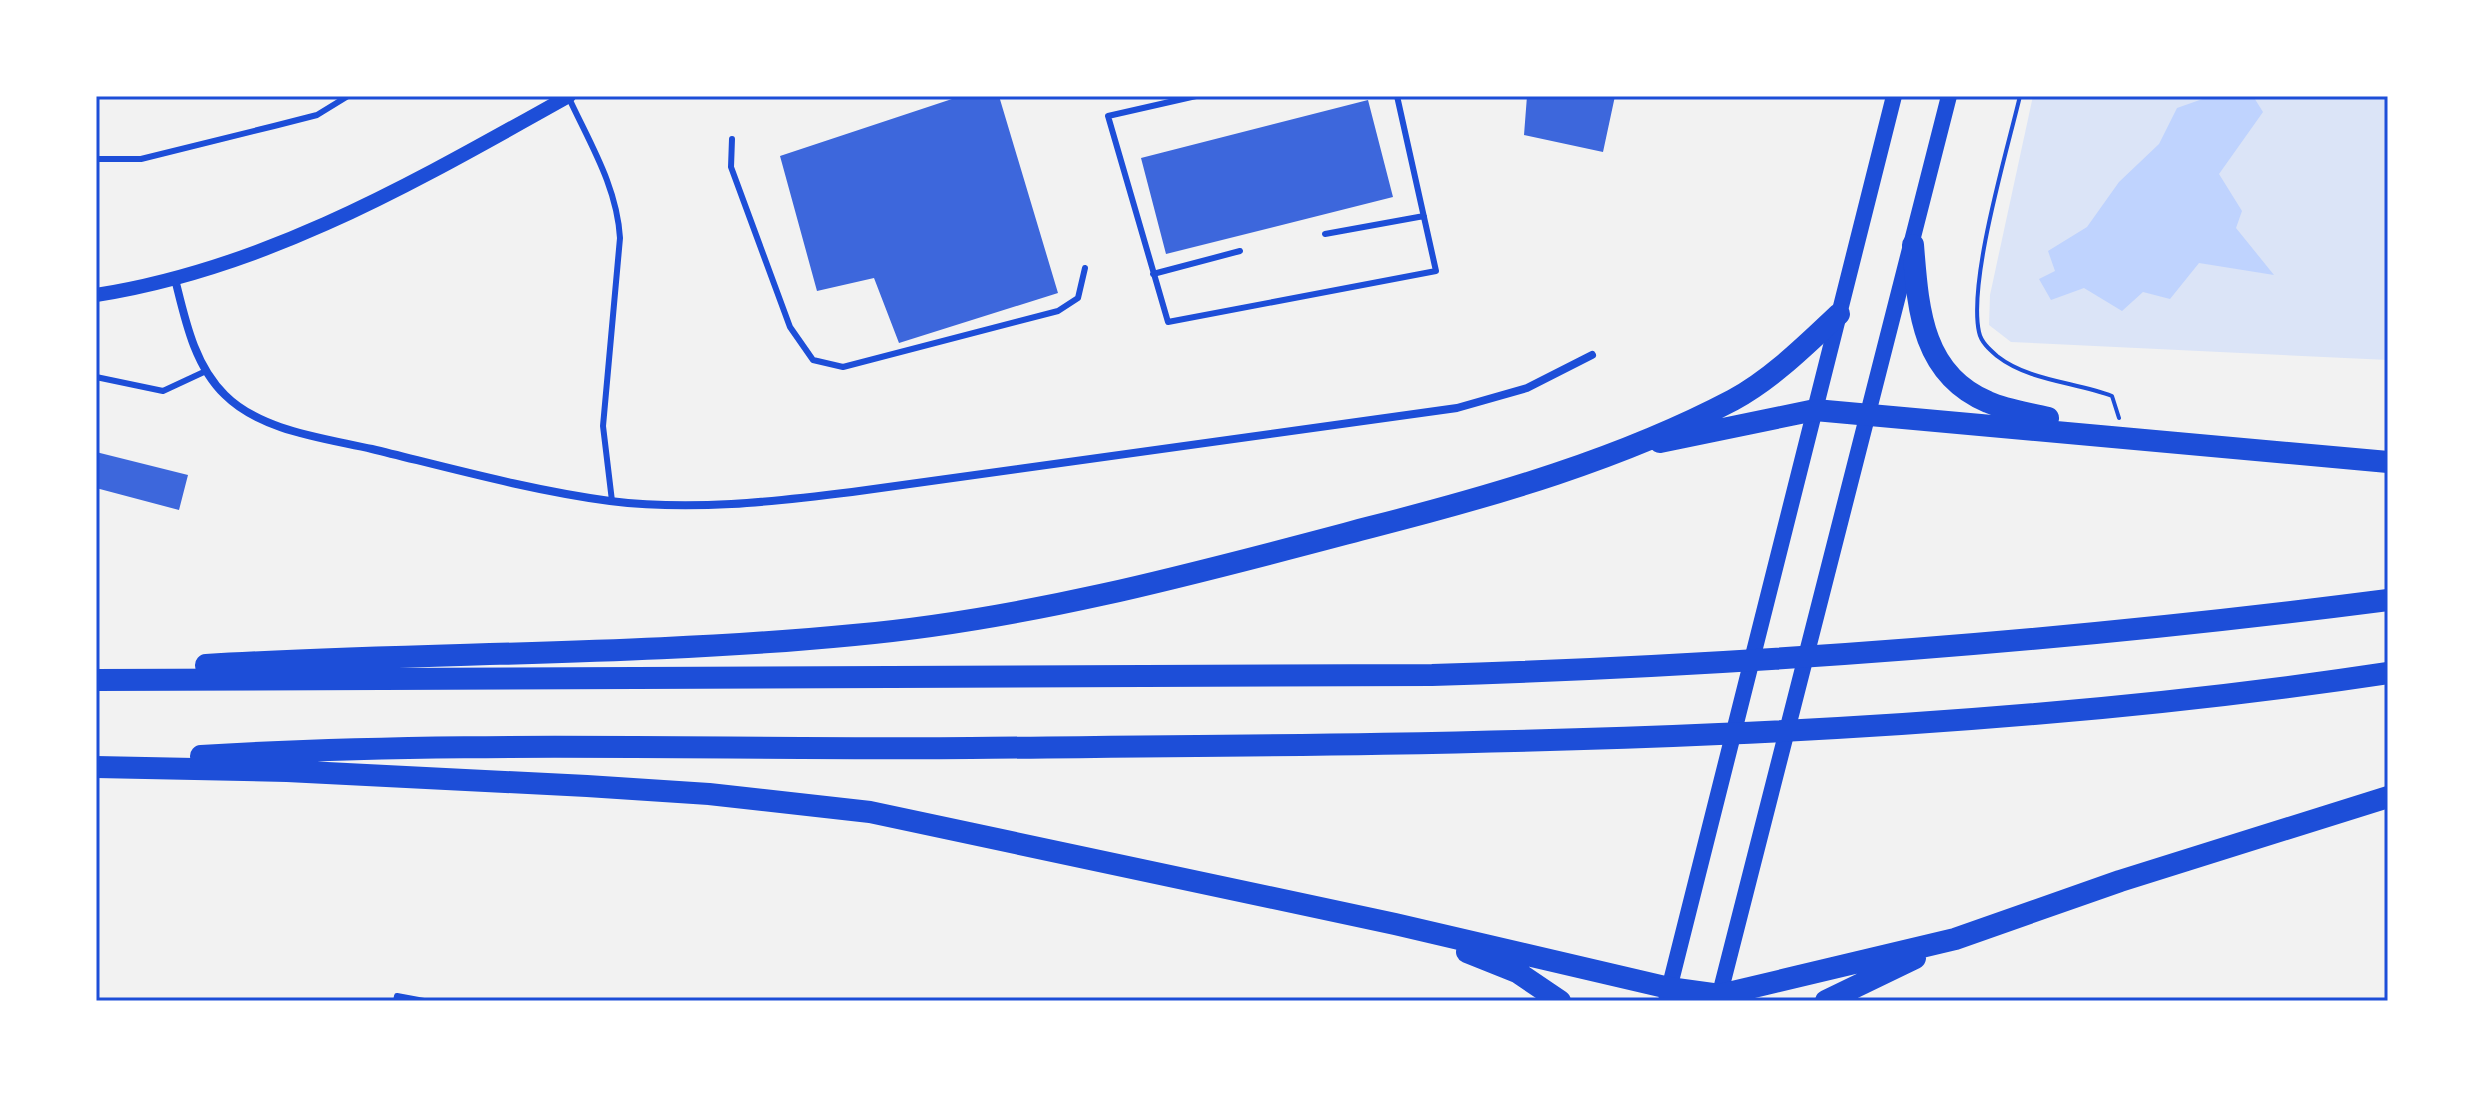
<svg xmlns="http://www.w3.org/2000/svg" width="2484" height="1097" font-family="'Archivo Narrow',sans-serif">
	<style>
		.green { fill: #dbe4f7 }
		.water { fill: #bfd3fe }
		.building { fill: #3d67dc }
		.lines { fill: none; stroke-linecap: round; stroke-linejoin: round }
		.path { stroke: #1d4ed8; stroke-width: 4 }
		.service { stroke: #1d4ed8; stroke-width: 6 }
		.minor { stroke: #1d4ed8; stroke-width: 8 }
		.tertiary { stroke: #1d4ed8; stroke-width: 14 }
		.secondary { stroke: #1d4ed8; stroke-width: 16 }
		.motorway { stroke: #1d4ed8; stroke-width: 22 }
		.neatline { fill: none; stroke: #1d4ed8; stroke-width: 3 }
	</style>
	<rect width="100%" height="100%" fill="#f2f2f2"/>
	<path class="green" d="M2033 96H2388V360L2011 342 1989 325 1990 295Z"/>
	<path class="water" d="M2211 96H2253L2263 112 2219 174 2242 211 2236 228 2274 275 2199 263 2170 299 2143 292 2122 311 2084 288 2051 300 2039 279 2055 271 2048 251 2087 227 2119 182 2159 144 2177 108Z"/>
	<path class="building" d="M961 96H999L1058 293 899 343 874 278 817 291 780 156Z
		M1527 96H1615L1603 152 1524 135Z
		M1368 100 1393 197 1166 254 1141 158Z
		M96 452 188 475 179 510 96 488Z"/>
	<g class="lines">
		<path class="path" d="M2020 96C2007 151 1968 281 1979 332 1981 342 1989 349 1997 356 2029 381 2075 382 2112 396L2119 418"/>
		<path class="service" d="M568 96C589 142 617 186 620 238L603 426 612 501
			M1196 96 1108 116 1168 322 1436 271 1397 96
			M732 139 731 167 790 327 813 360 843 367 1058 311 1078 298 1085 268
			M96 159H141L274 126 317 115 348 96
			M1325 234 1424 216
			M1153 274 1240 251
			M96 377 163 391 206 371
			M396 1001 397 996 424 1001"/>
		<path class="minor" d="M175 279C185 319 194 365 225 395 261 431 324 438 372 449 450 468 529 490 610 501 691 511 772 502 852 492L1457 408 1527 388 1592 355"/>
		<path class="tertiary" d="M96 295C269 268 418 180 569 96"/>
		<path class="secondary" d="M1666 1001 1894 96
			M1718 1001 1949 96"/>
		<path class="motorway" d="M1913 245C1918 307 1921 374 1988 402 2006 410 2028 413 2048 418
			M1660 442 1815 410 2388 462
			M206 665C422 652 638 656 854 635 1030 619 1201 572 1371 527 1493 496 1621 459 1733 400 1773 378 1806 345 1839 314
			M96 680 1432 675C1753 665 2070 641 2388 600
			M201 756C457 740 714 750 971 748 1444 744 1919 744 2388 673
			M96 767 287 771 587 786 709 794 870 812 1395 924 1669 988 1720 995 1955 939 2120 881 2388 797
			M1467 952 1517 972 1560 1001
			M1826 1001 1915 958"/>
	</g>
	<rect width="2484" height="1097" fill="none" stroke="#ffffff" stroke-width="196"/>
	<rect x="98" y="98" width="2288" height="901" class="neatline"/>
</svg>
